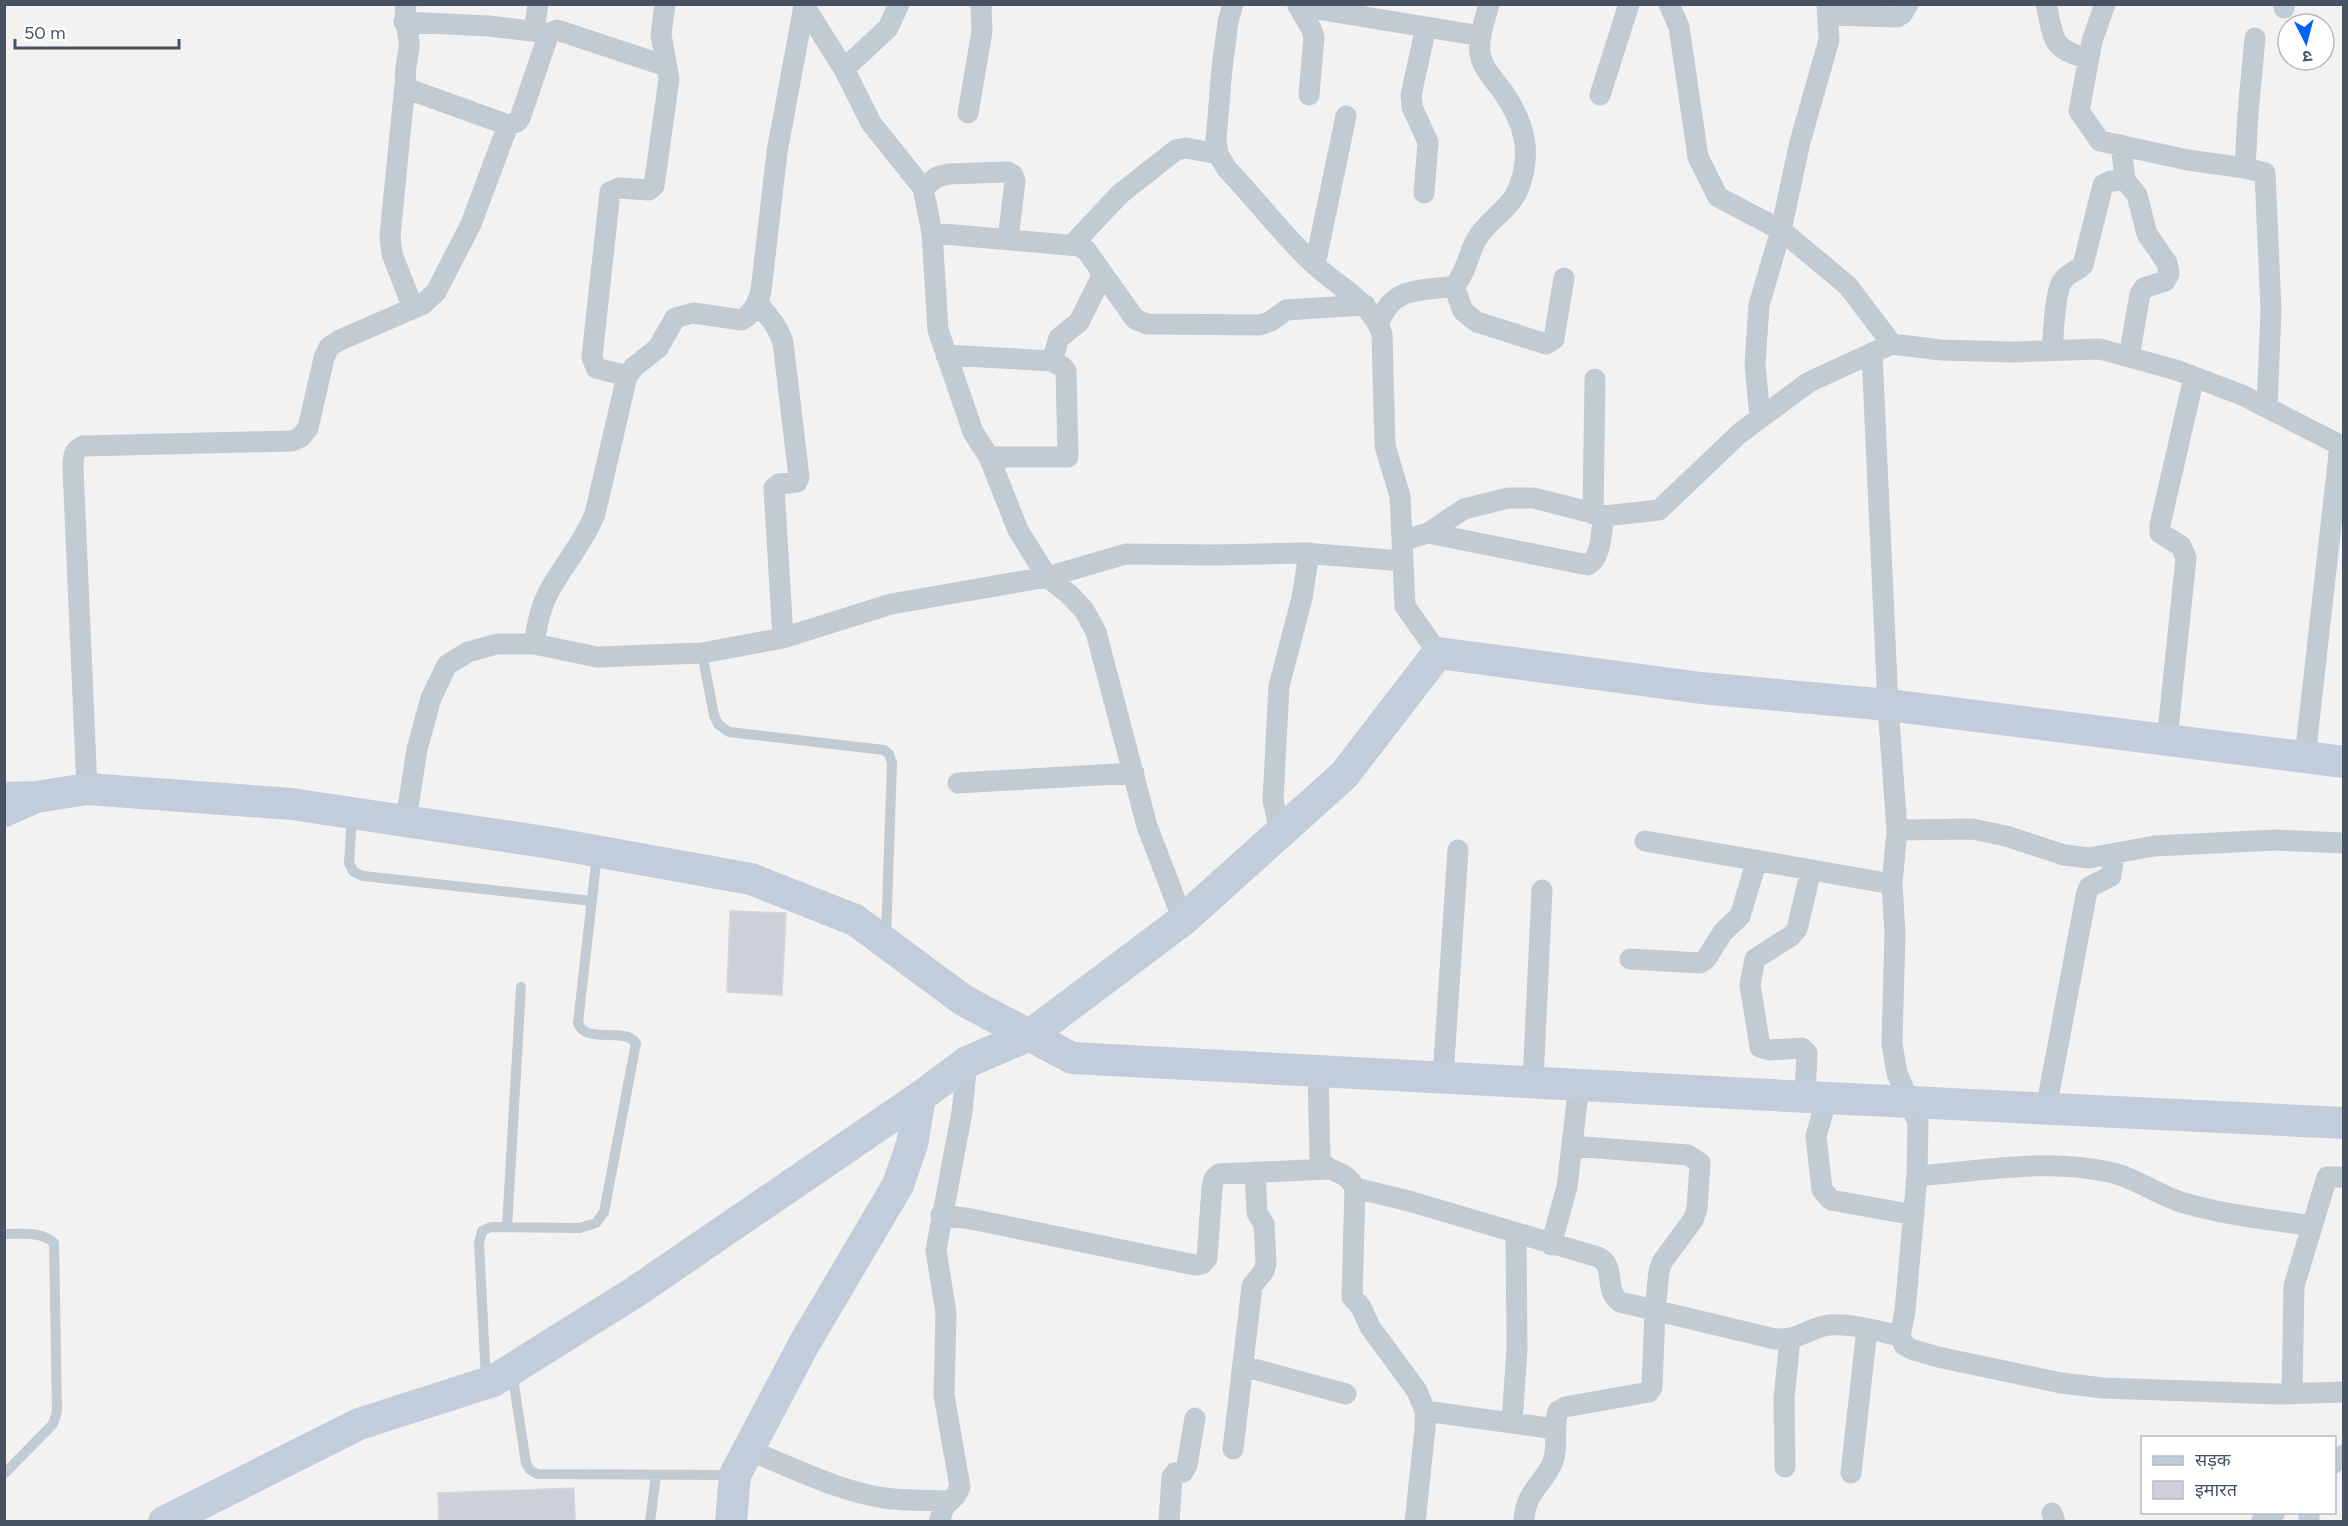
<svg xmlns="http://www.w3.org/2000/svg" width="2348" height="1526" font-family="Figtree,'Noto Sans Devanagari',sans-serif">
	<style>
		.building { fill: #cdd0d7; stroke: #d5d7dd; stroke-width: 1.5 }
		.lines { fill: none; stroke-linecap: round; stroke-linejoin: round }
		.lane { stroke: #c1cbd4; stroke-width: 10 }
		.street { stroke: #c1cbd4; stroke-width: 21 }
		.secondary { stroke: #c2cddc; stroke-width: 32 }
	</style>
	<rect width="100%" height="100%" fill="#f4f1f1"/>
	<path class="building" d="M730 911 786 913 782 995 727 992Z
		M574 1488 575 1521H439L438 1493Z"/>
	<g class="lines">
		<path class="lane" d="M702 653 714 715 718 724 729 732 884 750 889 754 892 763 886 936
			M352 816 349 863 354 872 363 876 592 901
			M507 1227 521 987
			M4 1234C22 1234 41 1231 54 1243L57 1412 53 1424 4 1474
			M512 1372 526 1463 530 1470 537 1474 731 1475
			M486 1380 479 1243 482 1231 491 1227 580 1228 596 1223 604 1212 636 1043C623 1026 586 1045 578 1023L597 855
			M650 1522 656 1475"/>
		<path class="street" d="M406 4C403 19 408 28 409 42 410 57 401 74 408 89L508 125 517 122 520 118 549 33 557 30 666 66
			M803 4 844 69 871 123 923 188 932 233 938 330 973 432 989 457 1018 530 1047 577 1069 594 1084 610 1096 632 1147 826 1183 920
			M1233 4 1228 22 1222 68 1216 140 1218 154 1227 169C1257 200 1283 236 1315 265 1338 287 1371 301 1382 334L1385 446 1400 496 1405 606 1438 653
			M1298 4C1302 17 1312 25 1314 37L1309 95
			M1669 4 1679 27 1698 157 1718 197 1781 230 1848 286 1892 344
			M2046 4C2055 42 2050 48 2089 59
			M2105 4 2092 41 2079 111 2100 141 2188 160 2245 168
			M1298 6 1481 36
			M2284 8V4
			M1829 15 1897 17 1902 14 1908 4
			M404 22 489 26 549 33
			M534 31 538 4
			M2255 38 2248 113 2245 168 2265 173 2271 310 2267 408
			M844 69 888 28 899 4
			M405 84 390 236 392 254 413 308
			M1600 95 1629 4
			M968 113 982 31 981 4
			M2121 145 2125 180 2137 195 2147 234 2167 263 2169 274 2165 281 2144 288 2140 294 2129 357
			M923 188 937 177 948 174 1008 172 1013 175 1015 181 1008 239
			M1424 193 1428 142 1412 107 1411 95 1426 27
			M932 233 1079 246 1086 250 1135 319 1147 324 1260 325 1271 321 1286 310 1365 305
			M1072 245 1120 194 1176 150 1186 148 1218 154
			M1315 265 1346 116
			M1454 286 1463 311 1477 322 1546 344 1554 339 1564 278
			M758 303C768 316 779 327 783 343L799 477 797 482 779 484 774 488 783 638
			M1378 323C1382 316 1386 308 1391 303 1406 287 1435 290 1454 286 1467 273 1468 252 1478 237 1489 220 1508 210 1517 192 1534 153 1524 121 1501 89 1494 80 1484 69 1481 58 1476 41 1485 21 1489 4
			M2052 349C2054 334 2054 289 2064 279 2069 273 2077 271 2083 265L2103 185 2111 181 2125 180
			M1872 353 1888 705 1897 830 1892 884 1895 933 1892 1044 1897 1073 1918 1123 1917 1176 1905 1311 1900 1336 1904 1345 1911 1349 1938 1357 2061 1383 2103 1388 2277 1394 2344 1392
			M946 355 1052 361 1063 367 1066 371 1068 457H989
			M1052 361 1059 338 1079 322 1103 274
			M627 376 596 368 592 357 610 192 619 188 649 190 654 186 669 79 661 35 665 4
			M1760 418 1755 365 1759 305 1781 230 1800 142 1829 40 1827 4
			M1593 514 1595 379
			M1428 533 1588 565C1602 557 1601 531 1604 516
			M1402 541 1428 533 1464 509 1508 498H1534L1604 516 1659 510 1740 433 1809 382 1892 344 1941 350 2013 352 2100 349 2176 370 2242 395 2344 447
			M534 644C537 624 541 604 552 586 566 562 584 541 595 514L627 376 634 367 658 348 675 318 693 313 742 320C753 313 757 304 761 291L777 152 804 6
			M2167 740 2186 558 2181 546 2160 533V525L2194 377
			M2305 757 2340 445
			M958 783 1134 773
			M87 789 73 468C73 457 73 451 83 446L292 441 301 437 308 428 324 358 329 347 340 340 423 304 436 292 471 224 508 125
			M406 821 417 749 431 698 447 665 468 652 497 644H534L597 657 702 653 783 638 891 604 1047 577 1126 554 1214 555 1303 553 1403 561
			M1897 830 1972 829 2006 836 2064 855 2089 858 2154 846 2275 840 2344 843
			M1280 832 1273 800 1279 686 1302 598 1309 553
			M1645 841 1892 884
			M1630 959 1700 963 1706 959 1723 932 1740 916 1757 860
			M1318 1071 1320 1159C1330 1176 1344 1167 1355 1188L1352 1297 1361 1307 1370 1327 1417 1391 1425 1411V1429L1415 1522
			M1443 1077 1458 850
			M1533 1082 1542 890
			M1805 1097 1807 1053 1802 1048 1769 1050 1760 1047 1750 985 1755 959 1791 936 1797 929 1811 870
			M1827 1098 1816 1136 1822 1190 1831 1200 1914 1215
			M2046 1109 2086 896 2089 887 2111 876 2114 854
			M1917 1176C1980 1171 2047 1158 2109 1172 2134 1177 2156 1194 2181 1202 2223 1215 2268 1219 2311 1226
			M1355 1188 1409 1201 1598 1257C1617 1266 1603 1290 1620 1302L1775 1339C1802 1340 1809 1327 1830 1325 1852 1323 1877 1331 1900 1336
			M941 1215 971 1219 1195 1265 1202 1264 1207 1258 1212 1188 1214 1179 1219 1174 1328 1169
			M1551 1245 1567 1187 1579 1085
			M1243 1366 1346 1394
			M2292 1394 2294 1286 2327 1177H2344
			M1425 1411 1555 1429
			M1512 1423 1517 1348 1516 1234
			M1233 1449 1252 1286 1264 1271 1266 1263 1264 1224 1257 1213 1255 1172
			M748 1450C792 1467 837 1491 884 1498 905 1501 928 1500 950 1501
			M2334 1463 2344 1455
			M1785 1467 1784 1398 1790 1339
			M1851 1473 1867 1329
			M2309 1512V1522
			M2052 1513 2055 1522
			M939 1522 944 1507 956 1495 960 1487 944 1395 946 1313 936 1250 962 1112 967 1062
			M1169 1522 1172 1477 1175 1473 1183 1472 1187 1465 1195 1418
			M1524 1522C1525 1488 1547 1483 1554 1458 1558 1442 1553 1426 1558 1411L1565 1407 1649 1392 1652 1387 1655 1311 1659 1271 1662 1262 1693 1220 1697 1209 1700 1163 1688 1155 1572 1146
			M2261 1522 2275 1512"/>
		<path class="secondary" d="M36 797 87 789 292 804 551 843 751 879 855 920 963 1000 1072 1058 1827 1098 2344 1123
			M4 798 36 797 4 811
			M164 1522 359 1424 493 1381 635 1292 920 1097 967 1062 1030 1035 1183 920 1344 775 1438 653 1701 688 1888 705 2344 762
			M731 1522 735 1475 804 1344 898 1185 912 1144 920 1097"/>
	</g>
	<rect width="2348" height="1526" fill="none" stroke="#475362" stroke-width="12"/>
	<rect x="2141" y="1436" width="195" height="78" fill="#ffffff" stroke="#b5bac0" stroke-width="1.5"/>
	<rect x="2153" y="1456" width="30" height="9" fill="#c2cddc" stroke="#b5bac0" stroke-width="1.5"/>
	<text x="2195" y="1466" font-size="18" fill="#475362">सड़क</text>
	<rect x="2153" y="1481" width="30" height="18" fill="#cdd0d7" stroke="#b5bac0" stroke-width="1.5"/>
	<text x="2195" y="1496" font-size="18" fill="#475362">इमारत</text>
	<g transform="translate(2306 42) rotate(174)"><circle r="28" fill="#ffffff" stroke="#b5bac0" stroke-width="1.5"/>
	<path d="M0-4.5L10 22L0 15L-10 22Z" fill="#0462fc"/>
	<text y="-9" font-size="16" font-weight="bold" text-anchor="middle" fill="#475362">उ</text>
	</g>
	<path d="M15 39v9h164v-9" fill="none" stroke="#475362" stroke-width="3"/>
	<text x="24" y="39" font-size="18" fill="#475362" stroke="#ffffff" stroke-width="4.5" paint-order="stroke">50 m</text>
</svg>
